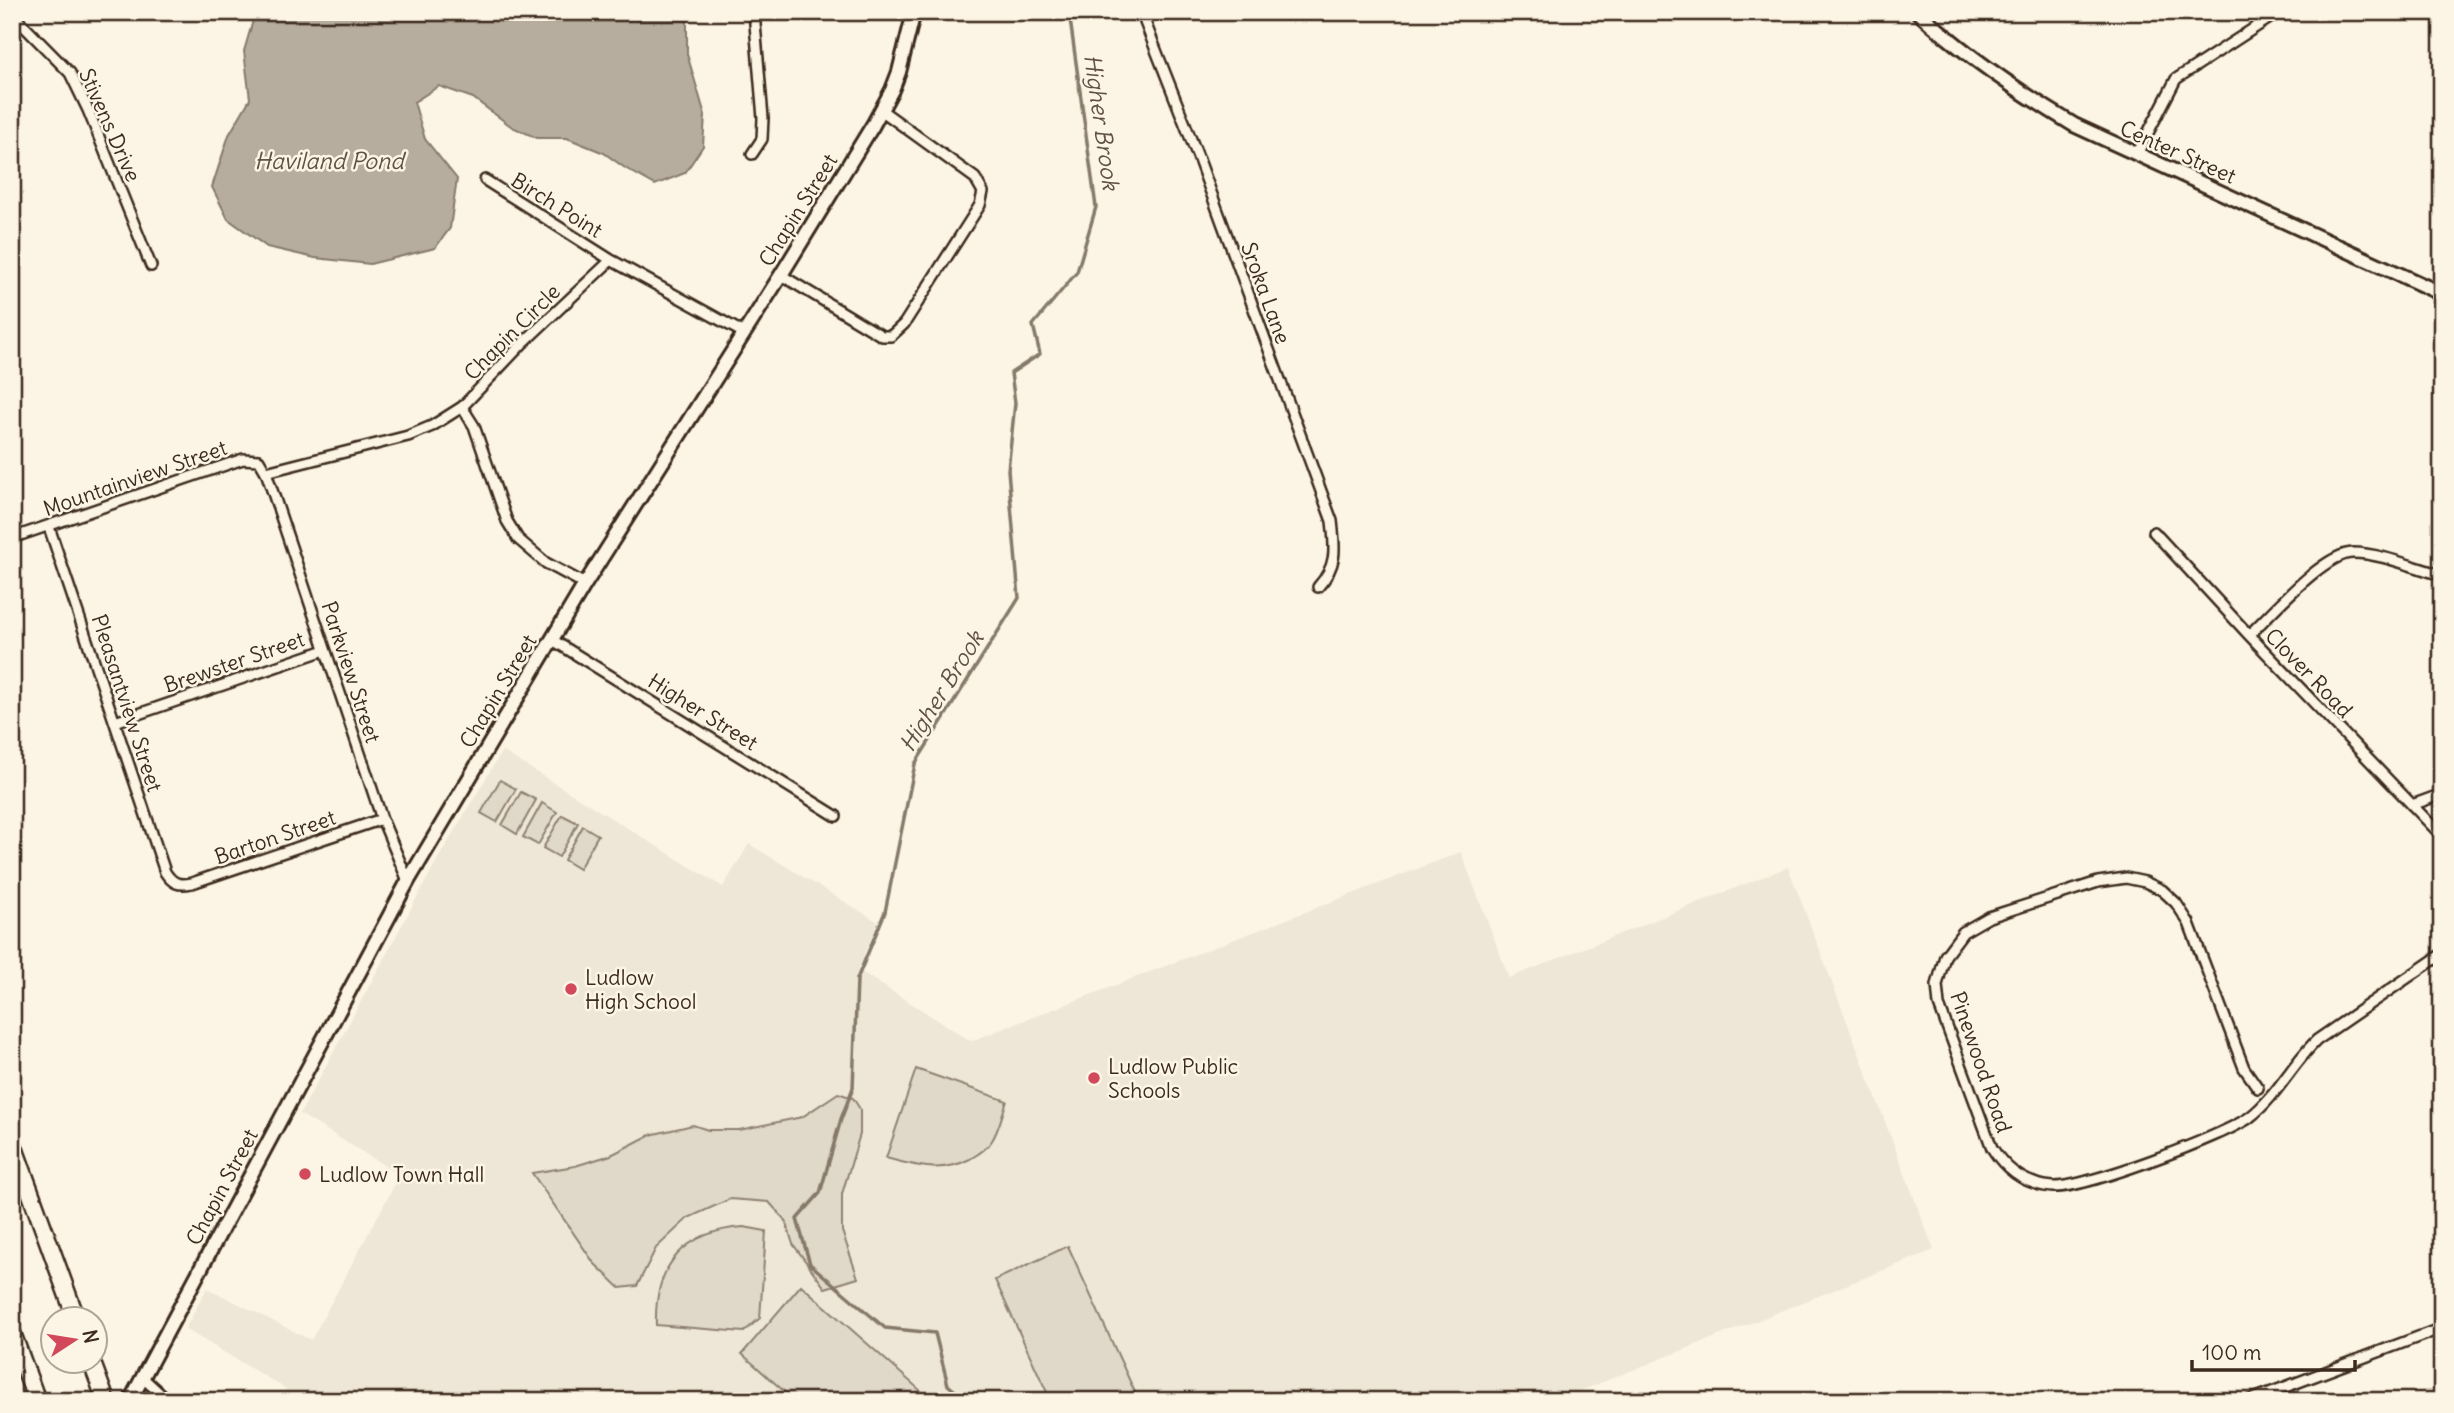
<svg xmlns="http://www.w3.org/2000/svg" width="2454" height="1413" font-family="Delius,sans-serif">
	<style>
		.built { fill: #eee6d6 }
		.green { fill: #e0d8c8; stroke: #8e8173; stroke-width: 2 }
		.water { fill: #b7ad9e; stroke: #85796b; stroke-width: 2 }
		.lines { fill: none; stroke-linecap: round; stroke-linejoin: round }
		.stream { stroke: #85796b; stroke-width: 3.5 }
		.minor-casing { stroke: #3b2a1e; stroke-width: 14 }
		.secondary-casing { stroke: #3b2a1e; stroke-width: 18 }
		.motorway-casing { stroke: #3b2a1e; stroke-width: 21 }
		.minor { stroke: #fcf5e5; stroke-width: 9 }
		.secondary { stroke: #fcf5e5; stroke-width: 12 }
		.motorway { stroke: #fcf5e5; stroke-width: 16 }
		.poi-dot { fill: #d1495b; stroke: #fcf5e5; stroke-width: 2.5 }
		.labels { text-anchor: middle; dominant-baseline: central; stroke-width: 5; stroke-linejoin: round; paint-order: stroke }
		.street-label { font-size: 21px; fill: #3b2a1e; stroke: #fcf5e5 }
		.poi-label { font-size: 21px; fill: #3b2a1e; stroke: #fcf5e5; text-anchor: start }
		.water-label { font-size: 23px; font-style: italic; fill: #605144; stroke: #fcf5e5 }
	</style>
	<rect width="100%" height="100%" fill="#fcf5e5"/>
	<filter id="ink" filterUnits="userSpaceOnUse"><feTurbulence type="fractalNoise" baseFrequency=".0143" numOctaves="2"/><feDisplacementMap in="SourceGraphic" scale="14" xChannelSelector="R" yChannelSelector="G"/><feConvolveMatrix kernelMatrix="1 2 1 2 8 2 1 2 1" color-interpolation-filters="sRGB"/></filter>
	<g filter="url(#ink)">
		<path class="built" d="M502 751 723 887 749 844 878 922 858 970 971 1041 1461 852 1509 978 1788 867 1934 1250 1555 1401H281L286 1389 185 1329 207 1288 311 1340 400 1175 300 1114 435 864Z"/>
		<path class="green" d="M500 780 516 789 497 822 481 813Z
			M521 792 536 800 517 834 502 825Z
			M542 803 557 812 538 845 523 837Z
			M562 815 578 823 559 857 543 848Z
			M583 826 598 835 579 869 564 860Z
			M916 1069 1007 1101C1002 1114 999 1131 991 1142 987 1149 977 1155 970 1159 941 1174 916 1166 886 1158Z
			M838 1093 853 1098 860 1109V1134L842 1194V1231L858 1278 825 1288 793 1244 785 1220 769 1202 730 1199 688 1218 656 1248 637 1286 620 1288 594 1263 532 1173 575 1166 611 1155 650 1135 693 1125 708 1130H739L802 1117Z
			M744 1227 766 1231 760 1318 744 1332 656 1325C654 1265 684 1231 744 1227Z
			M1068 1246 1139 1401H1051L995 1280Z
			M801 1285 921 1391 913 1401H795L742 1354Z"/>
		<path class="water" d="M253 12H687V54L705 115 703 146 685 173 655 185 625 168 604 153 567 138H537L512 127 473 98 439 86 414 102 425 139 457 179 450 228 435 248 370 264 315 258 267 247 228 219 212 187 229 135 250 99 244 51 254 17Z"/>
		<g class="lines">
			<path class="stream" d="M967 1401 948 1385 935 1333 885 1328 810 1264 797 1219 820 1193 841 1119 853 1088 857 979 885 912 915 764 1019 598 1008 470 1015 403 1011 373 1040 354 1033 325 1077 272 1096 207 1069 12"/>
			<g class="minor-casing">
				<path id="minor" d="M1141 12 1198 157 1332 521C1335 548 1338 565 1318 587
					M12 14 70 73 88 110 151 266
					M752 154 762 139 763 118 754 12
					M2137 154 2176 79 2279 12
					M485 180 611 260
					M781 275 882 336H891L904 324 980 205 983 192 975 178 881 110
					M266 472 408 436 432 426 462 407
					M49 527 165 872C172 883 178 886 192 883L382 819
					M2154 532 2249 635 2442 836
					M12 538 243 459 259 460 266 472 382 819 408 881
					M585 584 546 563 518 539 507 521 474 426 462 407 523 343 611 260 744 333
					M2249 635C2271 614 2324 553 2353 553 2380 553 2415 568 2442 575
					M551 639 836 816
					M115 722 325 650
					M2412 805 2442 794
					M2258 1088 2244 1068 2189 923 2176 903 2162 890 2145 882 2126 878 2098 882 1989 917 1963 932 1945 956 1937 985 1939 1005 1992 1148C2006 1170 2026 1185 2053 1187 2083 1189 2224 1136 2250 1117 2277 1096 2292 1064 2317 1040L2442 954
					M142 1377 168 1401
					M2248 1401 2442 1328"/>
			</g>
			<g class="secondary-casing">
				<path id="secondary" d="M1918 12C1966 56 2019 92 2074 125L2442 294
					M130 1401 408 881 585 584 781 275 873 125 892 90 899 72 914 12"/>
			</g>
			<g class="motorway-casing">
				<path id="motorway" d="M12 1142 76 1318
					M12 1333 37 1401
					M91 1360 106 1401"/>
			</g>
			<use href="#minor" class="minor"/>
			<use href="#secondary" class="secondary"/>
			<use href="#motorway" class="motorway"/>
		</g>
	</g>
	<g class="poi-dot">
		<circle cx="571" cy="989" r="7"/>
		<circle cx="1094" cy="1078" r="7"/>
		<circle cx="305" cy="1174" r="7"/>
	</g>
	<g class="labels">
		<g class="street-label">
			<text transform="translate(110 125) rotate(66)">Stivens Drive</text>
			<text transform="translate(2178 152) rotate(24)">Center Street</text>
			<text transform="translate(557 205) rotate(32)">Birch Point</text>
			<text transform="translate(798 210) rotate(-58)">Chapin Street</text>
			<text transform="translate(1266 293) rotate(70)">Sroka Lane</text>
			<text transform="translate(512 332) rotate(-45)">Chapin Circle</text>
			<text transform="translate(135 478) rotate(-19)">Mountainview Street</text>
			<text transform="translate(234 662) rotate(-19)">Brewster Street</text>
			<text transform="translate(351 672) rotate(72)">Parkview Street</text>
			<text transform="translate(2309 673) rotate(46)">Clover Road</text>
			<text transform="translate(498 691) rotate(-59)">Chapin Street</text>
			<text transform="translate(127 703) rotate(72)">Pleasantview Street</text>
			<text transform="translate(703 712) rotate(32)">Higher Street</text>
			<text transform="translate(275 837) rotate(-19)">Barton Street</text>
			<text transform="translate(1981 1062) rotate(71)">Pinewood Road</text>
			<text transform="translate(222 1187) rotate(-62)">Chapin Street</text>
		</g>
		<g class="poi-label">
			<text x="585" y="977">Ludlow<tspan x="585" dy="24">High School</tspan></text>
			<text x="1108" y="1066">Ludlow Public<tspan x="1108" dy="24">Schools</tspan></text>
			<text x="319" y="1174">Ludlow Town Hall</text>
		</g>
		<g class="water-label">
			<text transform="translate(1102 122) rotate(82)">Higher Brook</text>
			<text x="329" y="160">Haviland Pond</text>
			<text transform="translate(941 691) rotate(-58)">Higher Brook</text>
		</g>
	</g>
	<rect width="2454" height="1413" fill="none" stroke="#fcf5e5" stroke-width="42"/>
	<rect x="21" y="21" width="2412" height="1371" fill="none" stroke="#3b2a1e" stroke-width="2.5" filter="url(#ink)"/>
	<g transform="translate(74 1340) rotate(78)"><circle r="33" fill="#fcf5e5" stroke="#afa495" stroke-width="2"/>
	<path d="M0-5L12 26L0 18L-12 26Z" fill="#d1495b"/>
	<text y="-10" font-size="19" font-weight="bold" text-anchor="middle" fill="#3b2a1e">N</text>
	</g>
	<path d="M2192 1360v10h163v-10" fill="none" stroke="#3b2a1e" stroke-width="3.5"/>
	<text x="2202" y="1360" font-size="21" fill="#3b2a1e" stroke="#fcf5e5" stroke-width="5" paint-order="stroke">100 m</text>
</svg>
